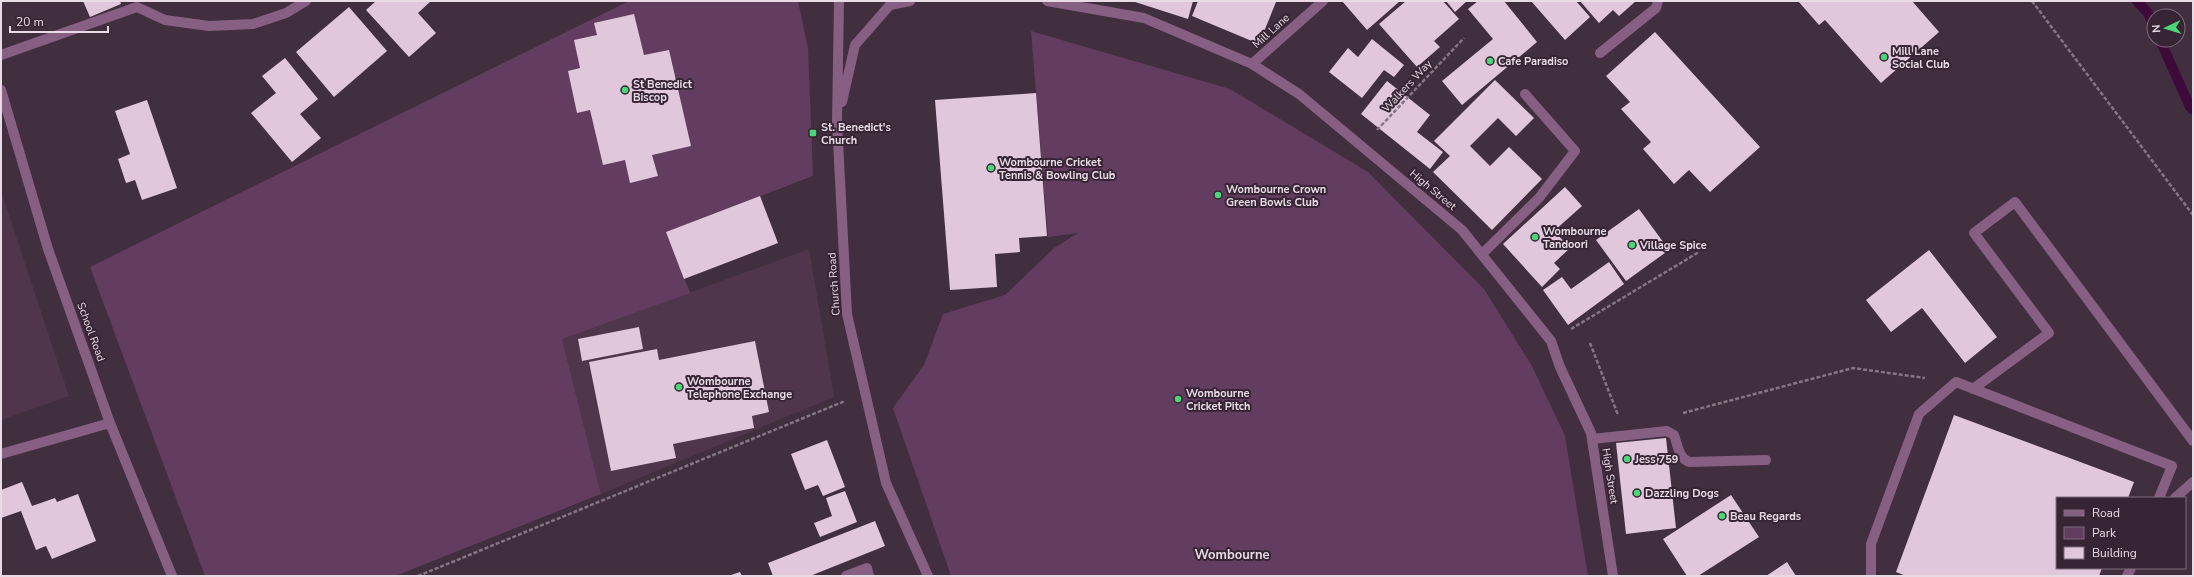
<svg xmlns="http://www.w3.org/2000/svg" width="2194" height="577" font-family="'Nunito Sans',sans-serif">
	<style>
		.built { fill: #4f364c }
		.green { fill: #623d5f }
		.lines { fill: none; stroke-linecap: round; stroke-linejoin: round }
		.stream { stroke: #3d0a3a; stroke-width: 10 }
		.building { fill: #e0c7dc }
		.path { stroke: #867684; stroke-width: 2.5; stroke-dasharray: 4 2; stroke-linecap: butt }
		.minor { stroke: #865f82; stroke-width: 10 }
		.poi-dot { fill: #4bd677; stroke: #372435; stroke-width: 1.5 }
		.labels { text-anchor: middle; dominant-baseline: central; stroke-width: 4; stroke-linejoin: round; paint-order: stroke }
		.street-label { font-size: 11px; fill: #e8dbe6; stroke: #372435 }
		.poi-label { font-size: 11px; font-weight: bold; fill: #e8dbe6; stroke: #372435; text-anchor: start }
		.quarter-label { font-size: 13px; font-weight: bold; fill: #e8dbe6; stroke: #372435 }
	</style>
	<rect width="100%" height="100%" fill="#412e3f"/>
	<path class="built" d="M1 191 69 396 1 420Z
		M809 249 834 397 601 494 562 339Z"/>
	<path class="green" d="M629 1H798L808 48 813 176 667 232 690 293 562 339 601 494 395 576H205L90 267Z
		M1031 31 1230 89 1368 172 1484 289 1532 366 1565 436 1588 576H951L893 408 924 365 943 314 1005 295 1054 248 1078 233 1048 237Z"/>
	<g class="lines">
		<path class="stream" d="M2137 1 2148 13 2154 26
			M2160 40 2190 107 2193 110"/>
	</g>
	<path class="building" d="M83 1H120L121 4 90 17Z
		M376 1H431L418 13 436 33 409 57 366 10Z
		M1132 1H1193L1188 19Z
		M1198 1H1275L1276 2 1259 44 1192 16Z
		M1342 1H1400L1367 30Z
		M1406 1H1443L1459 19 1434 41 1440 47 1417 67 1379 24Z
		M1446 1H1467L1455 12Z
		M1478 1H1504L1537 42 1462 105 1442 81 1493 39 1468 9Z
		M1531 1H1576L1590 17 1565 40Z
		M1580 1H1636L1619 16 1613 10 1599 23Z
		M1798 1H1912L1939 32 1881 83 1825 20 1819 25Z
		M349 7 387 51 334 97 296 52Z
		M634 14 644 55 669 50 691 146 652 155 658 176 630 183 625 160 603 165 590 110 577 113 568 71 580 68 574 40 597 35 594 23Z
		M1655 32 1760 147 1710 192 1689 170 1674 184 1643 149 1651 142 1621 109 1630 102 1606 76Z
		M1372 39 1404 65 1394 77 1384 70 1362 98 1329 72 1348 48 1358 57Z
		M285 58 318 99 300 114 321 138 292 162 251 113 276 93 262 76Z
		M1495 80 1534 118 1516 136 1498 118 1470 146 1490 166 1509 147 1542 179 1492 230 1433 172 1450 156 1434 141Z
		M1387 81 1430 115 1417 132 1443 152 1430 169 1361 114Z
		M1036 93 1047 236 1019 238 1020 252 995 254 997 287 950 290 935 100Z
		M147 100 177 188 142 200 135 180 126 183 118 159 130 154 115 111Z
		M1565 187 1582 206 1554 231 1570 248 1554 263 1560 269 1542 287 1503 244Z
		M760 196 778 243 684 279 666 232Z
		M1639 209 1669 250 1626 281 1596 240Z
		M1929 250 1997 337 1965 363 1922 308 1891 332 1866 300Z
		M1609 262 1624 284 1568 325 1543 290 1562 277 1571 289Z
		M639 327 643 349 582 361 578 339Z
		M755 341 769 412 752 416 754 428 673 444 676 458 611 471 589 362 657 349 659 360Z
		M1954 415 2134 482 2128 498H2057V568H2102L2099 576H1906L1896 572Z
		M1666 438 1676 528 1626 534 1616 443Z
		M827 440 845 487 823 496 818 485 805 490 791 454Z
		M22 482 32 506 55 498 57 502 78 494 96 541 52 559 46 546 36 550 21 511 1 518V490Z
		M845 491 857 522 820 537 814 523 832 516 826 498Z
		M1731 495 1759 537 1698 576H1687L1663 539Z
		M875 521 885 546 810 576H773L768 563Z
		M1787 562 1796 576H1766Z
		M740 572 742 576H728Z"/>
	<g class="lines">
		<path class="path" d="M2032 1 2193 215
			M1377 130 1464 38
			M1571 329 1699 252
			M1590 343 1618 415
			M1683 413 1853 368 1925 378
			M418 576 845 401"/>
		<path class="minor" d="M839 1 837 122 847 314 886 483 928 576
			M1047 1 1144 18 1252 64 1299 94 1462 230 1551 341 1560 367 1591 433 1613 576
			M1600 53 1656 8 1658 1
			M1 55 137 7 165 20 209 26 253 24 286 13 306 1
			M1252 64 1323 1
			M1 90 48 249 110 423 172 576
			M842 102 855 45 890 5 910 1
			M1482 254 1539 198 1575 151 1525 94
			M1973 389 2049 333 1974 233 2015 202 2193 441
			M1592 439 1667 431 1674 435C1678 445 1678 457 1689 462L1766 460
			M1 454 110 423
			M2175 498 2193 482
			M846 576 867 568 869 576
			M1871 576V544L1919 414 1956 382 2172 466 2159 498
			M2127 576 2131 568"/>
	</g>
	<g class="poi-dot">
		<circle cx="1884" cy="57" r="4"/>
		<circle cx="1490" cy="61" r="4"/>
		<circle cx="625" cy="90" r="4"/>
		<rect x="809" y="129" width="8" height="8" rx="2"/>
		<circle cx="991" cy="168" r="4"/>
		<circle cx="1218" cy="195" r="4"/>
		<circle cx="1535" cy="237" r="4"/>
		<circle cx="1632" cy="245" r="4"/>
		<circle cx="679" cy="387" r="4"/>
		<circle cx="1178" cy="399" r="4"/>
		<circle cx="1627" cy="459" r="4"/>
		<circle cx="1637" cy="493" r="4"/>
		<circle cx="1722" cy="516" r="4"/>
	</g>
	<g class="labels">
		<g class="street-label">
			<text transform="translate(1271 31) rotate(-42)">Mill Lane</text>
			<text transform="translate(1407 86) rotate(-47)">Walkers Way</text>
			<text transform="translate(1433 190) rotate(40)">High Street</text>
			<text transform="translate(834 284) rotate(-94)">Church Road</text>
			<text transform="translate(91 332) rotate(70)">School Road</text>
			<text transform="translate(1610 476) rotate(81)">High Street</text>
		</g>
		<g class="poi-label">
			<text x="1892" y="51">Mill Lane<tspan x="1892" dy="13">Social Club</tspan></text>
			<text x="1498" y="61">Cafe Paradiso</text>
			<text x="633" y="84">St Benedict<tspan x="633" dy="13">Biscop</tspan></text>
			<text x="821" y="127">St. Benedict's<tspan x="821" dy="13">Church</tspan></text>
			<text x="999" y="162">Wombourne Cricket<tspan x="999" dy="13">Tennis &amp; Bowling Club</tspan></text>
			<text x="1226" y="189">Wombourne Crown<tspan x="1226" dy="13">Green Bowls Club</tspan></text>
			<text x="1543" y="231">Wombourne<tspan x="1543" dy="13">Tandoori</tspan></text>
			<text x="1640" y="245">Village Spice</text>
			<text x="687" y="381">Wombourne<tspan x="687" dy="13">Telephone Exchange</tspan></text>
			<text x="1186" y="393">Wombourne<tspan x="1186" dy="13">Cricket Pitch</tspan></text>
			<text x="1635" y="459">Jess 759</text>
			<text x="1645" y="493">Dazzling Dogs</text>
			<text x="1730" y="516">Beau Regards</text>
		</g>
		<g class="quarter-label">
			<text x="1232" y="555">Wombourne</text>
		</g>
	</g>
	<rect width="2194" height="577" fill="none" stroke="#e8dbe6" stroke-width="4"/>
	<rect x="2056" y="497" width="130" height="72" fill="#372435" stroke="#7e6d7c"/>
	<rect x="2064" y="510" width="20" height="6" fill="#865f82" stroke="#7e6d7c"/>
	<text x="2092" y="517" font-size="12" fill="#e8dbe6">Road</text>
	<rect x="2064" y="527" width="20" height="12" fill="#623d5f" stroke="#7e6d7c"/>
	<text x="2092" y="537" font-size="12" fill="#e8dbe6">Park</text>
	<rect x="2064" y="547" width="20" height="12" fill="#e0c7dc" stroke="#7e6d7c"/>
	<text x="2092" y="557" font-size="12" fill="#e8dbe6">Building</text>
	<g transform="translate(2166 28) rotate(266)"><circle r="19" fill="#372435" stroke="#7e6d7c"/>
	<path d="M0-3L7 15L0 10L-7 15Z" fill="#4bd677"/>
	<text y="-6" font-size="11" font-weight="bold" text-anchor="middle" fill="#e8dbe6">N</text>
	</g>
	<path d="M10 26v6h98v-6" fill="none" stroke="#e8dbe6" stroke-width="2"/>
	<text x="16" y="26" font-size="12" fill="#e8dbe6" stroke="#372435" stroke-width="3" paint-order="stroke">20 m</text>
</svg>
